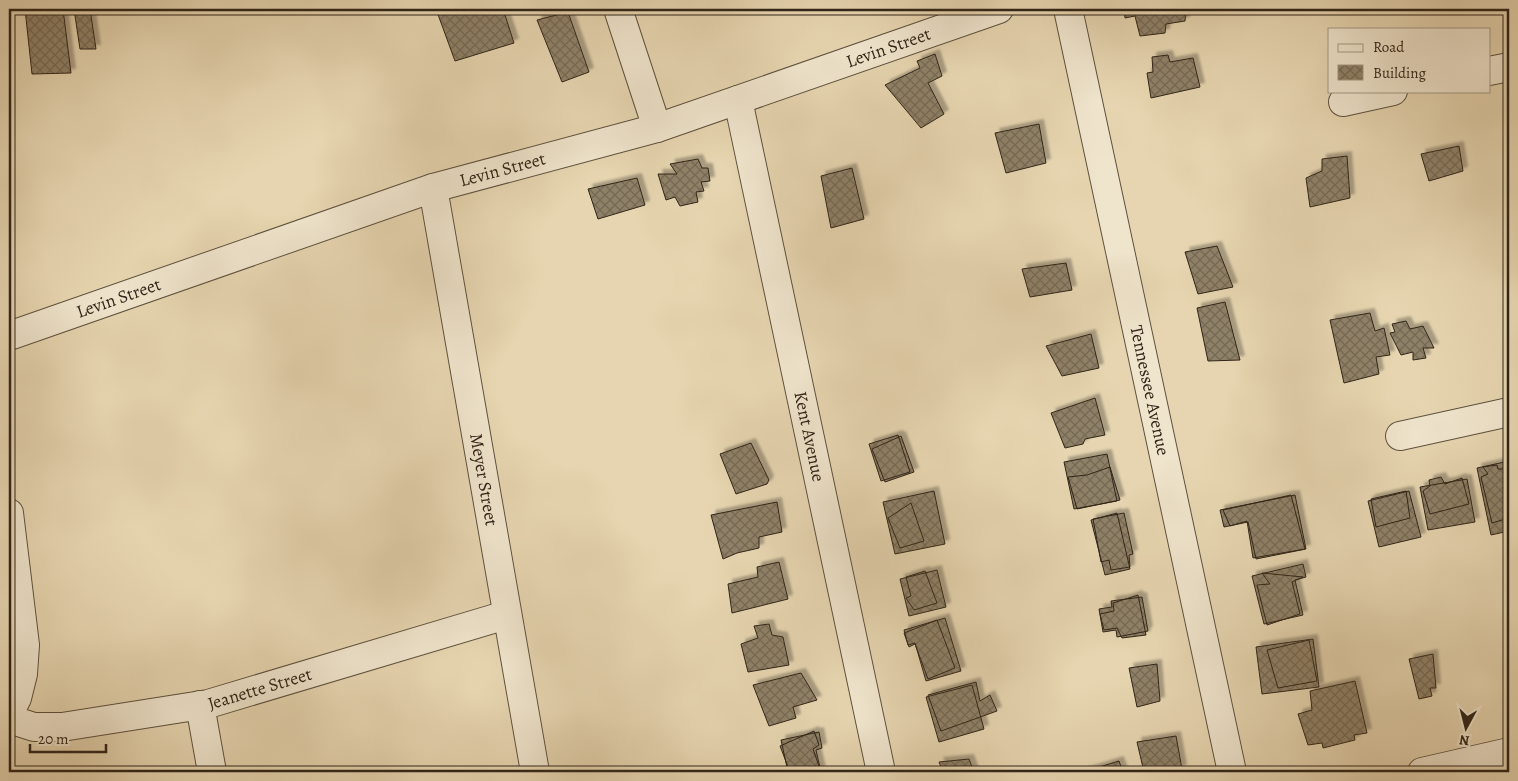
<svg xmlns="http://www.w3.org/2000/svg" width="1518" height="781" font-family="Alegreya,serif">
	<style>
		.building { fill: url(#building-cross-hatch); stroke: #302518; filter: url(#shadow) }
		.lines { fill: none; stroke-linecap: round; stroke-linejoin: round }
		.minor-casing { stroke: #5e513e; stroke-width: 30 }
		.minor { stroke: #efe4cc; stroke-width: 28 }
		.labels { text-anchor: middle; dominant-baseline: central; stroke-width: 4; stroke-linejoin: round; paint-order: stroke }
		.street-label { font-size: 18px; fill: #302518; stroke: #efe4cc }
	</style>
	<defs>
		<pattern id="building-cross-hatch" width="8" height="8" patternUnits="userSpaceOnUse" patternTransform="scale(1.25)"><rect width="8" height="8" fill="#8f8167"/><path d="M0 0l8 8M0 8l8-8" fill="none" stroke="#756954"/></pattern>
		<filter id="shadow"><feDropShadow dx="4.5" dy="-4.5" stdDeviation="1" flood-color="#0004"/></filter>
	</defs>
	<rect width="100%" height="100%" fill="#e6d5b0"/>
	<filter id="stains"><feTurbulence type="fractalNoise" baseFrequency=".004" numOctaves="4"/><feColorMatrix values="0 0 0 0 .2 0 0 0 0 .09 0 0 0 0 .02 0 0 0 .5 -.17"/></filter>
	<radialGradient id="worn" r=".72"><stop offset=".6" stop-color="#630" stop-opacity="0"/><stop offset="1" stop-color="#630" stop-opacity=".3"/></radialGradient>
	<path class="building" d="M25 9H63L71 73 32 74Z
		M74 9H90L96 49H80Z
		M436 9H503L514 43 455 61Z
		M1124 9H1186L1185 21 1166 24 1165 33 1140 36 1135 16 1125 18Z
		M568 12 589 72 562 82 537 20Z
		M935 54 942 76 928 83 944 114 921 128 885 85 920 68 917 61Z
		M1168 55 1170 62 1193 58 1200 87 1151 98 1147 73 1153 72 1152 57Z
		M1039 124 1046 163 1006 173 995 133Z
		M1459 146 1463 171 1429 181 1421 154Z
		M1347 156 1350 198 1310 207 1306 178 1322 171V159Z
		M698 159 702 168H708L710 181 701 182 704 191 696 192 698 202 680 206 675 197 666 200 658 174H677L670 164Z
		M852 168 864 219 831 228 821 176Z
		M637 178 645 205 598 219 588 189Z
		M1217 246 1233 287 1198 294 1185 252Z
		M1066 263 1072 290 1030 297 1022 269Z
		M1225 302 1240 360 1208 361 1197 308Z
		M1370 313 1375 331 1384 328 1390 355 1376 357 1379 374 1344 383 1330 320Z
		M1406 321 1410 329 1423 326 1434 348H1423L1426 358 1413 360V352L1401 355 1390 333 1395 332 1392 324Z
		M1091 334 1099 368 1062 376 1046 346Z
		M1095 398 1105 435 1085 439 1083 444 1065 448 1051 413Z
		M898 435 910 472 881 481 869 444Z
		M901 436 914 472 885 482 872 449Z
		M751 443 769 480 767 484 736 494 720 454Z
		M1107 454 1117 501 1074 509 1064 462Z
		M1509 461V531L1491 535 1477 468Z
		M1497 465 1498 469H1509V518L1492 523 1481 477 1488 474 1483 467Z
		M1110 467 1120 500 1077 509 1068 477 1087 475Z
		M1441 477 1445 484 1462 478 1469 504 1430 514 1423 491 1430 486 1429 480Z
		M1467 479 1475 522 1428 530 1420 487Z
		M934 491 945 544 895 554 883 502Z
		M1406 491 1410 518 1376 527 1371 499Z
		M1409 491 1421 537 1379 547 1368 501Z
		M1291 495 1305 549 1253 558 1247 521 1230 526 1223 510Z
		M1295 495 1306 549 1256 559 1248 522 1224 527 1220 510Z
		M777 502 782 532 759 537V548L737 553 723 559 711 515Z
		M911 503 924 541 900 548 888 518Z
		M1117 513 1130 569 1105 575 1091 520Z
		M1124 513 1133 554 1129 555 1130 567 1111 570 1109 560 1101 562 1093 519Z
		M779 562 788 599 732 613 728 584 758 577 757 567Z
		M1303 564 1306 577 1295 580 1303 615 1264 624 1252 576Z
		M937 570 946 607 909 616 900 579Z
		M925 571 937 603 914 610 906 598 911 596 906 577Z
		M1262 573 1303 577 1292 582 1300 614 1267 625 1257 585 1270 584Z
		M1138 595 1146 635 1122 638 1117 628 1104 630 1100 614 1114 611 1113 603Z
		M1142 597 1148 631 1117 637 1116 630 1103 632 1099 609 1112 607 1111 601Z
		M945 618 961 671 926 681 915 643 908 645 904 630Z
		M937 620 955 668 928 679 915 644 909 647 904 633Z
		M769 624 772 635 783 637 789 665 748 672 741 644 758 638 754 626Z
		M1313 639 1319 687 1262 694 1256 647Z
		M1309 640 1317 681 1278 688 1267 650Z
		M1433 654 1436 688H1430L1432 696 1419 699 1409 659Z
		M1157 664 1160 701 1137 707 1129 668Z
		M801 673 817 700 793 707 796 718 769 726 753 685Z
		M1355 681 1367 733 1354 735 1355 740 1323 748 1322 743 1308 745 1298 714 1312 710 1310 691Z
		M976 682 980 701 990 695 997 711 941 731 928 695Z
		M972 685 984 729 939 742 926 697Z
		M814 731 819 745 813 749 821 772H790L780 746Z
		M819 732 822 748 816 750 821 772H788L781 740Z
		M1176 736 1182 769 1173 772H1144L1137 742Z
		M969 759 974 772H943L939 762Z
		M1119 761 1123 772H1083Z"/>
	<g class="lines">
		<g class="minor-casing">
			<g id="minor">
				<path d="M618 9 657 128"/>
				<path id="s1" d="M1068 9 1232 772"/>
				<path d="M1489 71 1509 67"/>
				<path id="s2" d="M738 100 881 772"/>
				<path d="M1343 102 1393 91"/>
				<path id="s3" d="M433 188 535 772"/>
				<path id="s4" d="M9 336 433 188 657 128 999 9"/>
				<path d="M1400 436 1509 412"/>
				<path d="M9 513 25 645 23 674 17 698 9 714"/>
				<path d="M200 705 212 772"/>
				<path id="s5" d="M9 719 34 727H62L208 704 506 615"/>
				<path d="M1422 772 1509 752"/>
			</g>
		</g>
		<use href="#minor" class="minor"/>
	</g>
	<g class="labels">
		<g class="street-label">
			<text stroke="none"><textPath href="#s4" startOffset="926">Levin Street</textPath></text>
			<text stroke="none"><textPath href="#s4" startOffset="521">Levin Street</textPath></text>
			<text stroke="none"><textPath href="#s4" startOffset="116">Levin Street</textPath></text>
			<text stroke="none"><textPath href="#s1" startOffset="390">Tennessee Avenue</textPath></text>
			<text stroke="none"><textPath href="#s2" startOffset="344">Kent Avenue</textPath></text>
			<text stroke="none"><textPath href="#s3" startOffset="296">Meyer Street</textPath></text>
			<text stroke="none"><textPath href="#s5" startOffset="256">Jeanette Street</textPath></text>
		</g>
	</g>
	<rect width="1518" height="781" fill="none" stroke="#e6d5b0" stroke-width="30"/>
	<rect x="10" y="10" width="1498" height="761" fill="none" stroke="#302518" stroke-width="2.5"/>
	<rect x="15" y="15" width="1488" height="751" fill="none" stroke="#302518"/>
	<rect x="1328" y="28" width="162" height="65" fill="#efe4cc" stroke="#a39884"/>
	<rect x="1338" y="44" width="25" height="8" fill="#efe4cc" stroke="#a39884"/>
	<text x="1373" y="52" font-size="15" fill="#302518">Road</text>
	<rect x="1338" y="65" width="25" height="15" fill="url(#building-cross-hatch)" stroke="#a39884"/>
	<text x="1373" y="78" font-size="15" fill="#302518">Building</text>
	<g transform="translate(1466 728) rotate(187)" stroke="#efe4cc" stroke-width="4" paint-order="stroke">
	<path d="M0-4L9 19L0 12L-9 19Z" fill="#302518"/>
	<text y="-8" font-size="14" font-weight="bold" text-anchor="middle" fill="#302518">N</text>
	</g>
	<path d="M30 744v8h76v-8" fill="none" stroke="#302518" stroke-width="2.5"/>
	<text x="38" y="744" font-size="15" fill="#302518" stroke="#efe4cc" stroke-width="4" paint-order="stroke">20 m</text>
	<rect width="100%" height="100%" filter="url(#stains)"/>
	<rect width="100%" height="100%" fill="url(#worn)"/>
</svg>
